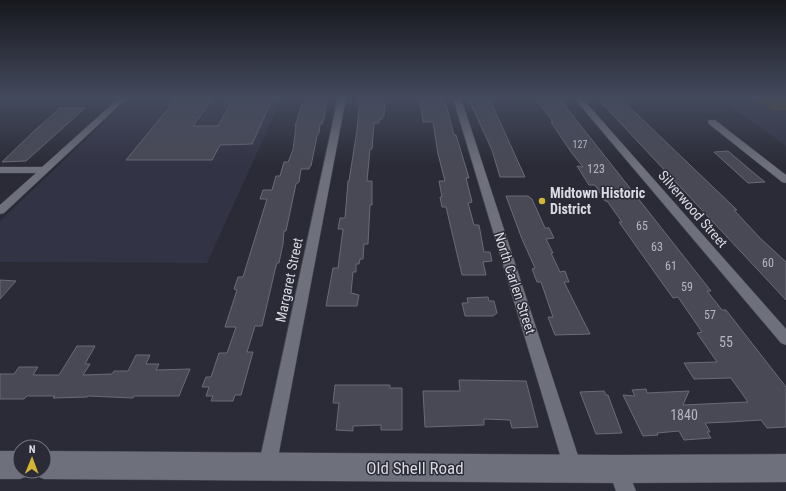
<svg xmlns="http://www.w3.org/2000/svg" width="786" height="491" font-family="'Roboto Condensed',sans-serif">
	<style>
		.built { fill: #323344 }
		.green { fill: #584a13 }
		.building { fill: #484955; stroke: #6a6b77 }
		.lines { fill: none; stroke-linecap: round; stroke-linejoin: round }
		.street-casing { stroke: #474850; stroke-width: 1 }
		.secondary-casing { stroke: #474850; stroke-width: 1 }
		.street { fill: #6e707c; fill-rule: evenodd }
		.secondary { fill: #6e707c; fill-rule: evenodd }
		.poi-dot { fill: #d5b534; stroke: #2a2b36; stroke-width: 1.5 }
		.labels { text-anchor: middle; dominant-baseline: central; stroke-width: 3; stroke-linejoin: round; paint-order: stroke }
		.far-number-label { font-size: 10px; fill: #b6b6bf }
		.number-label { font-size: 12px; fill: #b6b6bf }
		.poi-label { font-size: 14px; font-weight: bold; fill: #dadbe2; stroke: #2a2b36; text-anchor: start }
		.street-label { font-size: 14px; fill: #dadbe2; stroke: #2a2b36 }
		.near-number-label { font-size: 14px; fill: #b6b6bf }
		.near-street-label { font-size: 17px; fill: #dadbe2; stroke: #2a2b36 }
	</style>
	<rect width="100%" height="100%" fill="#2a2b36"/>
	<path class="built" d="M0 98H282L207 263 0 262V221L122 105 0 106Z
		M718 98H786V146L744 116Z"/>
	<path class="green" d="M754 98H786V110H773Z"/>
	<path class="building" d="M177 98H213L193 126H218L234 98H273L252 144 220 145 212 160H126Z
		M308 98H326L325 115 322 124H320L319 133 317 136 311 166H310L309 169H301L299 182 296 184 286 231H284L283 244 279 263H277L275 270 262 326H255L247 352H253L241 395H235L233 401H211L213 396H206L209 387H202L206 377H211L219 353H227L236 327H225L237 290 234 289 238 277H243L267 199H260L263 190H272L276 176H280L284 162H288L293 150 296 126H295L302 104H307Z
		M360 98H382V101H385L384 116H382V119H379V123H374L372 149H370L367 181H372V205H370L369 224 368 244H364L363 259H360L359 264H356V272H353L351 293 359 295 357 306H326L333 268H338L343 229H338L340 218H345L348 181H349L357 130Z
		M535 98H559L711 291H707L722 310H726L786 387V427L767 428 761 420 729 422 705 423 710 432H707L711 438 684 440 679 431 657 433 658 435 643 436 623 395 635 396 632 390 646 389 647 393 689 391 683 405 748 402 731 378 694 379 684 363 717 362 697 333 702 332 678 297 673 298 653 270 619 222H622L607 201H605L595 185H589L577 166 583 167 571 152 551 122H553Z
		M597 98H620L737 210H734L760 238 786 262V300Z
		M425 99H441V101H445L454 135H456L469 178H466L472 202 468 203 474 225H479L484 252H490L492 261 483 262 486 275H462L446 207H442L440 197H442L439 181H445L438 154 433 122H423L420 101H425Z
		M469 100H490L525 177H500L492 150Z
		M60 108H85L26 161 2 162 34 131Z
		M728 151 755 174 765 182 748 183 714 152Z
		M506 196H528L532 199 545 228H549L554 238 546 239 553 253H551L560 272 565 271 569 282H564L590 334 555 335 548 317H553L541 282H537L532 269 535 268 522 239Z
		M0 280 16 281 0 299Z
		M488 297 489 301H494L497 313 493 316H465L462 303H468L467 298Z
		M77 346H95L85 364H90L83 375 112 374 114 371H128L136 355H150L146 364H159L156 370 190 369 179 396H134L133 398 88 396 87 397 53 398 55 396H27L24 399H0V374H14L19 367H38L33 375H59Z
		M459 380 526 381 538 427 512 428 510 420 484 419V425L425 427 423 391H460Z
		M335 385H390V388H402V430H381V425L353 426V431L336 430 339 403H333Z
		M604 391 606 395H608L622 433 596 434 580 392Z"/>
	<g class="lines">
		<g class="street-casing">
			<path id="street" d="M119 98H127L4 213 0 214V205L36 173H0V167H42Z
				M338 98H346L276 468 274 475 267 477 260 475 258 468Z
				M453 98H461L582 468 580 475 573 477 566 475 564 468Z
				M574 98H582L786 329V345L781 343Z
				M709 120H715L786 175V183L782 182 709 124 708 122Z
				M617 460 624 462 636 491H616L608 469 610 462Z"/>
		</g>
		<g class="secondary-casing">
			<path id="secondary" d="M0 451H20V471H31L30 475 20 479H0Z
				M44 451 617 455 786 454V482L617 483 44 479 34 475 33 471H44Z"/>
		</g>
		<use href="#street" class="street"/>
		<use href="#secondary" class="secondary"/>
	</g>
	<linearGradient id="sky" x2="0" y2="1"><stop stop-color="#17181e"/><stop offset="0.59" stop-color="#444a5d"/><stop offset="1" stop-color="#444a5d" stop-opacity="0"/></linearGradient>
	<rect width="786" height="166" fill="url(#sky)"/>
	<circle class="poi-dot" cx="542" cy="201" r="4"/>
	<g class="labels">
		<g class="far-number-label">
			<text x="580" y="144">127</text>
		</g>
		<g class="number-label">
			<text x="596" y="169">123</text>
			<text x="642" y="226">65</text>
			<text x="657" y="247">63</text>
			<text x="768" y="263">60</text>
			<text x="671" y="266">61</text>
			<text x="687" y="287">59</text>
			<text x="710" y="315">57</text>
		</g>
		<g class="poi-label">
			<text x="550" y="193">Midtown Historic<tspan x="550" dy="16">District</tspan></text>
		</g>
		<g class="street-label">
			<text transform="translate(693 209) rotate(49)">Silverwood Street</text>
			<text transform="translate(289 280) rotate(-78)">Margaret Street</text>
			<text transform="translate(515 283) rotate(72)">North Carlen Street</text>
		</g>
		<g class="near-number-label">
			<text x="726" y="342">55</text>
			<text x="684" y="415">1840</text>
		</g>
		<g class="near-street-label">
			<text x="415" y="468">Old Shell Road</text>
		</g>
	</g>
	<g transform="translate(32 459) rotate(1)"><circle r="19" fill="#2a2b36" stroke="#70717b"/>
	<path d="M0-3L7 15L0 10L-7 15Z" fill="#d5b534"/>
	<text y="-6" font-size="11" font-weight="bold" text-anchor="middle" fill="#dadbe2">N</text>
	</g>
</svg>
